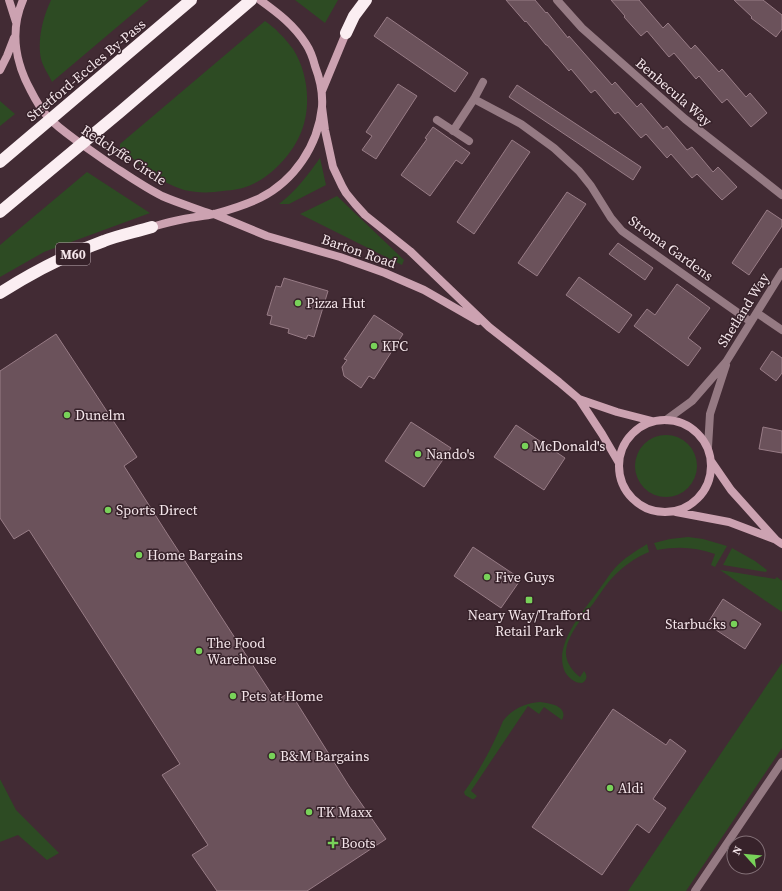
<svg xmlns="http://www.w3.org/2000/svg" width="782" height="891" font-family="'Source Serif 4',serif">
	<style>
		.green { fill: #2d4b23 }
		.building { fill: #6b525b; stroke: #987c86 }
		.lines { fill: none; stroke-linecap: round; stroke-linejoin: round }
		.minor { stroke: #957a83; stroke-width: 8 }
		.secondary { stroke: #cca2b1; stroke-width: 8 }
		.motorway { stroke: #fbeef2; stroke-width: 12 }
		.poi-dot { fill: #78d259; stroke: #37222a; stroke-width: 1.5 }
		.labels { text-anchor: middle; dominant-baseline: central; stroke-width: 3; stroke-linejoin: round; paint-order: stroke }
		.shield { fill: #37222a; stroke: #bcabb1; stroke-width: 1 }
		.shield-label { font-size: 13px; font-weight: bold; fill: #f5e6eb }
		.street-label { font-size: 14px; fill: #f5e6eb; stroke: #37222a }
		.poi-label { font-size: 14px; fill: #f5e6eb; stroke: #37222a; text-anchor: start }
	</style>
	<rect width="100%" height="100%" fill="#422b34"/>
	<path class="green" d="M51 0H149L52 82C49 75 43 67 41 59 37 40 43 17 51 0Z
		M295 0H338L325 23Z
		M265 21C270 25 275 28 279 33 284 37 289 44 293 49 309 74 312 110 299 137 290 156 272 175 253 184 243 189 233 190 223 191 210 193 197 193 184 190 160 183 139 164 120 148V144Z
		M0 101 15 114 0 126Z
		M320 158 326 185 289 204H279C296 191 308 175 320 158Z
		M87 172 150 213 44 252 0 277V245Z
		M337 196 404 260 402 265 300 214Z
		M635 466a31 31 0 1 1 62 0a31 31 0 1 1-62 0Z
		M688 537 703 539 727 546 715 567 711 565 715 554C695 547 678 546 657 550L654 543 670 539Z
		M647 544 649 552C638 556 627 564 618 572 609 580 602 591 595 601 585 615 568 633 566 651 565 661 572 671 580 677L584 671C588 676 587 680 582 683 574 683 569 678 565 672 553 646 581 614 595 595 602 586 608 576 615 568 624 558 636 551 647 544Z
		M732 548 755 561 767 570 766 572 723 565Z
		M720 570 775 579 777 577 782 581V612Z
		M782 663V748L686 891H628Z
		M540 702C549 703 569 706 562 720L544 707 539 714 528 706 471 791 477 796 474 799H472L465 795 464 792C480 770 493 746 503 721 512 709 525 703 540 702Z
		M0 779 16 810 59 853 47 860 18 835 0 842Z"/>
	<path class="building" d="M506 0H535L546 13 547 12 568 38 569 36 612 85 615 82 637 107 641 103 663 129 667 126 687 150 692 147 713 172 718 167 737 187 722 200 697 174 692 178 671 154 667 158 646 134 641 138 618 112 615 114 595 90 591 93 571 69 569 71 547 45H546L526 21 525 22Z
		M611 0H639L663 28 668 23 691 49 695 45 719 72 722 69 746 97 750 93 767 113 751 127 727 99 722 103 699 76 696 79 674 53 669 57 647 31 641 36 624 17 625 16Z
		M734 0H763L782 15V29L776 37 751 18 752 17Z
		M387 17 468 73 455 92 374 36Z
		M398 84 417 96 376 159 362 150 372 136 366 132Z
		M517 85 641 167 633 180 509 97Z
		M433 127 470 153 462 164 456 160 430 196 401 175 427 139 425 138Z
		M512 140 530 152 474 234 457 222Z
		M567 192 586 204 537 276 518 263Z
		M767 210 782 220V226L749 275 732 263Z
		M618 243 653 268 645 280 609 254Z
		M579 277 632 315 619 333 566 295Z
		M284 278 328 291 314 337 308 335 306 339 288 333 289 329 270 324 272 316 267 315 276 286 281 287Z
		M677 284 710 308 688 338 701 348 688 366 634 326 647 309 655 315Z
		M374 315 403 334 374 379 369 376 361 388 344 376 342 367 347 360 344 359Z
		M56 334 137 457 124 466 168 535 276 701 290 692 349 786 386 839 307 891H217L192 855 208 845 162 775 180 764 29 530 14 539 0 518V371Z
		M772 351 782 358V373L776 381 760 369Z
		M411 422 451 448 424 487 385 461Z
		M516 425 565 458 544 490 494 457Z
		M763 427 782 431V453L759 449Z
		M473 547 521 579 501 608 454 576Z
		M723 599 761 624 745 649 707 624Z
		M613 709 666 745 670 739 686 751 653 799 666 808 649 833 637 824 602 875 532 827Z"/>
	<g class="lines">
		<path class="minor" d="M557 0 582 28 685 119 782 195
			M474 99 521 124 554 148 579 171 591 186 611 218 622 231 751 322
			M437 120 469 141
			M453 131 474 99 483 82
			M757 313 782 330
			M666 420 692 401 726 362 782 272
			M708 447 710 414 726 365
			M695 891 782 762"/>
		<path class="secondary" d="M9 0 16 22
			M23 0C10 30 15 62 31 91 35 99 41 109 47 116 57 127 69 135 80 143 90 150 100 157 110 164 127 175 144 187 162 196 178 203 195 208 211 214
			M0 70 7 56 14 38
			M322 91 346 33
			M322 107 325 130 333 167 342 186 346 193 355 204 365 215 410 251 489 327 559 382 579 399 602 434 619 463
			M214 214 267 236 340 257 385 273 424 290 478 321
			M152 227C162 224 173 221 184 219 194 217 204 216 214 214 229 210 245 205 260 198 294 181 318 146 322 107 323 93 320 79 315 66 313 58 310 50 306 44 294 25 278 13 260 0
			M579 399 617 412 652 421
			M619 466a46 46 0 1 1 92 0a46 46 0 1 1-92 0Z
			M711 461 731 490 776 540 782 544
			M676 512 729 522 774 539"/>
		<path class="motorway" d="M346 33 354 16 366 0
			M0 162 191 0
			M0 212 120 112 251 0
			M0 293C33 272 68 254 104 241 119 235 136 232 152 227"/>
	</g>
	<g class="poi-dot">
		<circle cx="298" cy="303" r="4"/>
		<circle cx="374" cy="346" r="4"/>
		<circle cx="67" cy="415" r="4"/>
		<circle cx="525" cy="446" r="4"/>
		<circle cx="418" cy="454" r="4"/>
		<circle cx="108" cy="510" r="4"/>
		<circle cx="139" cy="555" r="4"/>
		<circle cx="487" cy="577" r="4"/>
		<rect x="525" y="596" width="8" height="8" rx="2"/>
		<circle cx="734" cy="624" r="4"/>
		<circle cx="199" cy="651" r="4"/>
		<circle cx="233" cy="696" r="4"/>
		<circle cx="272" cy="756" r="4"/>
		<circle cx="610" cy="788" r="4"/>
		<circle cx="309" cy="812" r="4"/>
		<path d="M331 837h4v4h4v4h-4v4h-4v-4h-4v-4h4z"/>
	</g>
	<g class="labels">
		<rect class="shield" x="56" y="243" width="34" height="22" rx="3"/>
		<g class="shield-label">
			<text x="73" y="254">M60</text>
		</g>
		<g class="street-label">
			<text transform="translate(86 70) rotate(-40)">Stretford-Eccles By-Pass</text>
			<text transform="translate(674 92) rotate(41)">Benbecula Way</text>
			<text transform="translate(124 155) rotate(33)">Redclyffe Circle</text>
			<text transform="translate(671 248) rotate(36)">Stroma Gardens</text>
			<text transform="translate(359 251) rotate(19)">Barton Road</text>
			<text transform="translate(743 310) rotate(-58)">Shetland Way</text>
		</g>
		<g class="poi-label">
			<text x="306" y="303">Pizza Hut</text>
			<text x="382" y="346">KFC</text>
			<text x="75" y="415">Dunelm</text>
			<text x="533" y="446">McDonald's</text>
			<text x="426" y="454">Nando's</text>
			<text x="116" y="510">Sports Direct</text>
			<text x="147" y="555">Home Bargains</text>
			<text x="495" y="577">Five Guys</text>
			<text x="529" y="615" text-anchor="middle">Neary Way/Trafford<tspan x="529" dy="16">Retail Park</tspan></text>
			<text x="726" y="624" text-anchor="end">Starbucks</text>
			<text x="207" y="643">The Food<tspan x="207" dy="16">Warehouse</tspan></text>
			<text x="241" y="696">Pets at Home</text>
			<text x="280" y="756">B&amp;M Bargains</text>
			<text x="618" y="788">Aldi</text>
			<text x="317" y="812">TK Maxx</text>
			<text x="341" y="843">Boots</text>
		</g>
	</g>
	<g transform="translate(746 855) rotate(297)"><circle r="19" fill="#37222a" stroke="#837077"/>
	<path d="M0-3L7 15L0 10L-7 15Z" fill="#78d259"/>
	<text y="-6" font-size="11" font-weight="bold" text-anchor="middle" fill="#f5e6eb">N</text>
	</g>
</svg>
